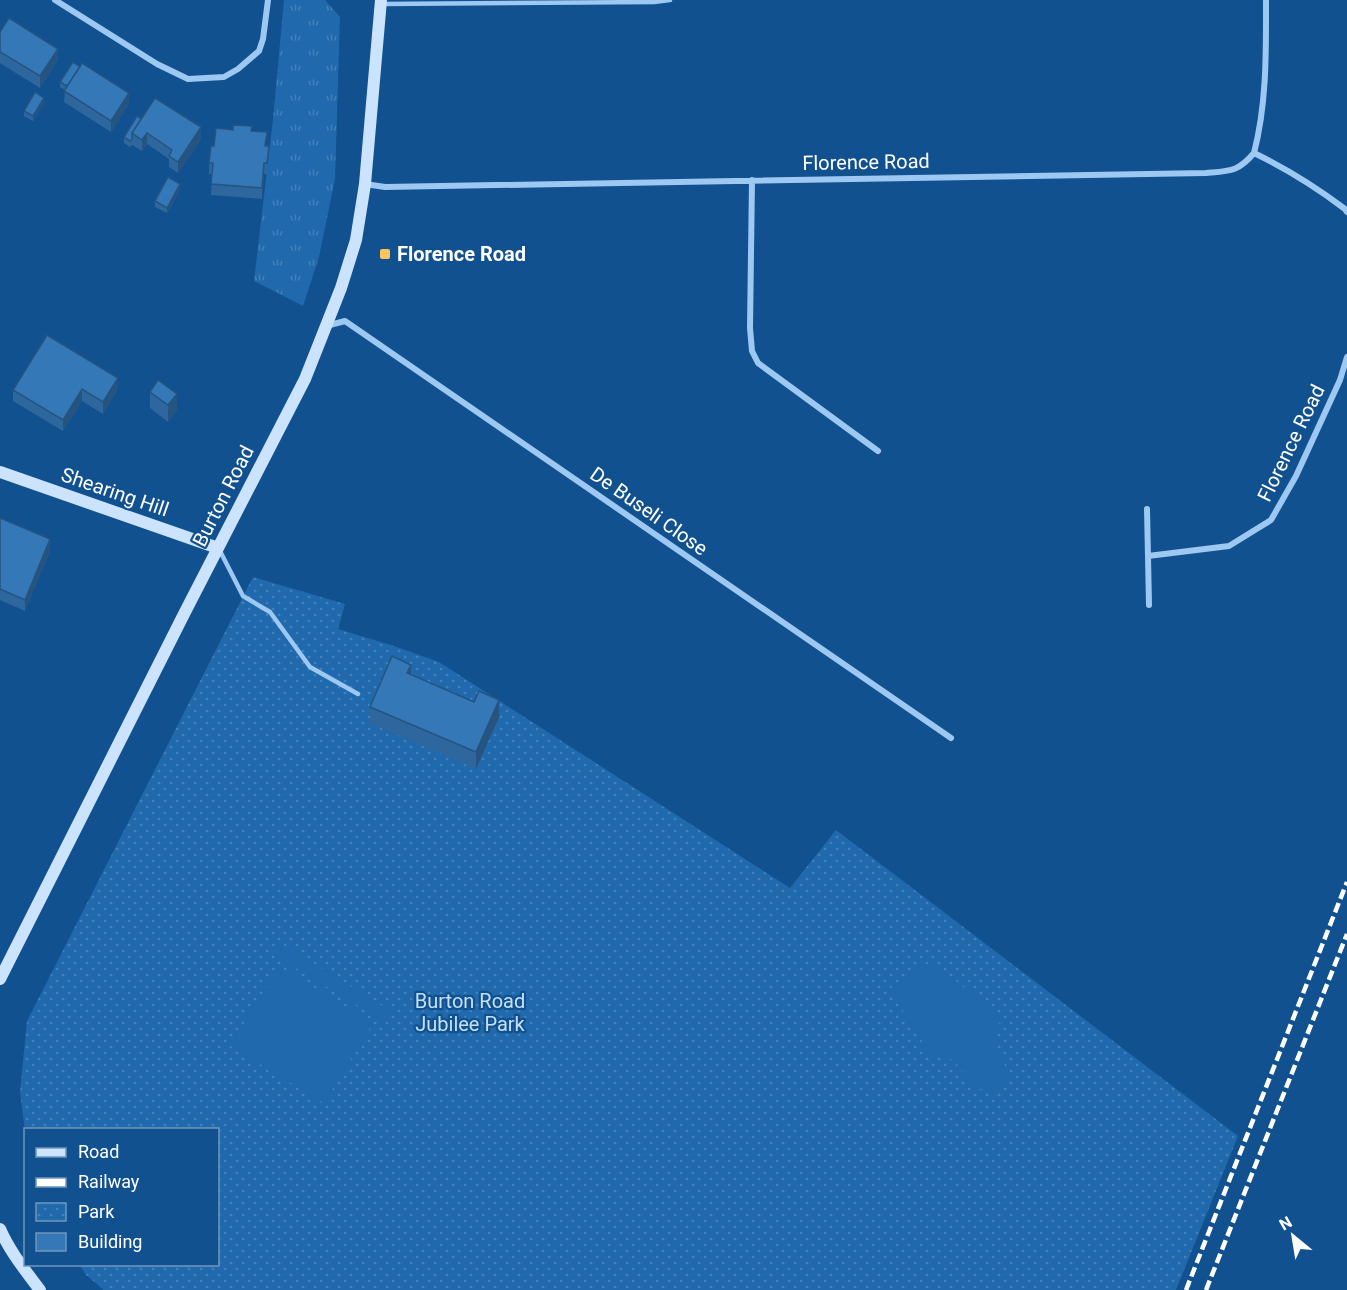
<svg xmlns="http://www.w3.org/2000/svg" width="1347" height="1290" font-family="Roboto,sans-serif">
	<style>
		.grass { fill: url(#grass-tufts) }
		.park { fill: url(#park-dots) }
		.pitch { fill: #2069ad }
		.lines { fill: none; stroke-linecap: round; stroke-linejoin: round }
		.lane { stroke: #9cc8f2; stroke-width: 4.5 }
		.street { stroke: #9cc8f2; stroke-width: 6 }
		.secondary { stroke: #cbe3fc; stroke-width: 12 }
		.rail { stroke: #fff; stroke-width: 4.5; stroke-dasharray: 10 4.5; stroke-linecap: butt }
		.wall { fill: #2e679d }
		.shaded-wall { fill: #255480 }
		.building { fill: #3578b7; stroke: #255480; stroke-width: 1.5 }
		.poi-dot { fill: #ffc55d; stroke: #11518f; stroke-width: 2 }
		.labels { text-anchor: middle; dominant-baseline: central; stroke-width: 4.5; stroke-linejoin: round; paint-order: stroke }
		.street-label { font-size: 20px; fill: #fff; stroke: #11518f }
		.poi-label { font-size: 20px; font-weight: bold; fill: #fff; stroke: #11518f; text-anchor: start }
		.park-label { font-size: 20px; fill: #c3e1fd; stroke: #11518f }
	</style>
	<defs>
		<pattern id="grass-tufts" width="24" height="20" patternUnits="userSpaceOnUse" patternTransform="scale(1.5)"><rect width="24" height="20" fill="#2069ad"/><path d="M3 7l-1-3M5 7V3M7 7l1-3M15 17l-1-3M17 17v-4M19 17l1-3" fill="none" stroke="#4180b9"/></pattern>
		<pattern id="park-dots" width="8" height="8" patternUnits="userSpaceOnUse" patternTransform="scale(1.5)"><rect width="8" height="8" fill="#2069ad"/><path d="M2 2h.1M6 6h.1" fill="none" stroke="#4180b9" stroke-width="1.8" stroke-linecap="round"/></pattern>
	</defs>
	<rect width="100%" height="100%" fill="#11518f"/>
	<path class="grass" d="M284 0H325L340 17 335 179 319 257 303 306 254 281 273 119Z"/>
	<path class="park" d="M253 577 345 604 338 629 394 646 439 662 790 888 836 830 1238 1136 1176 1290H104L86 1275 80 1265 218 1264V1130H26V1139L20 1092 27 1021Z"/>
	<path class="pitch" d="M282 944 392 1012 385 1022 274 955Z
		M932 961 1002 1019 992 1035 1008 1073 1004 1085 993 1092 976 1088 954 1061 944 1055 932 1059 922 1041 889 989Z
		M279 966 373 1023 324 1103 230 1046Z"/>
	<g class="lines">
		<path class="lane" d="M382 4 654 2 670 0
			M219 549 243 596 270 612 310 667 358 694"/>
		<path class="street" d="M55 0 157 64 188 79 224 77 238 69 259 51 263 39 268 0
			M1254 153C1267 103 1266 51 1266 0
			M752 180 750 328 752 351 758 363 878 451
			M365 184 385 187 1206 173C1230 171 1238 172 1254 153 1287 169 1316 187 1345 209L1347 212
			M326 326 345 321 951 738
			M1147 509 1149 605
			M1148 556 1229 546 1271 520 1296 476 1340 380 1347 357"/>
		<path class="secondary" d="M0 472 218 548
			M0 979 184 614 305 379 326 326 341 288 356 240 365 184 381 0
			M0 1229C10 1252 25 1270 40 1290"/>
		<path class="rail" d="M1186 1290 1347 882
			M1206 1290 1347 934"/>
	</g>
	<path class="wall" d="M0 32 58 60 40 88 0 63Z
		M80 67 129 104 111 132 64 102 65 90 60 87V82Z
		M44 103 33 121 24 116V111Z
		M141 119 201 139 178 173 169 167V159L147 144 142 151 132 145 130 147 124 143V137Z
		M252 131 266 146 269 157 267 174H264L262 199 211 195 212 174H209V163Z
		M180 190 167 213 155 207V201Z
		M118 389 103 414 82 401 63 431 13 401V390Z
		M150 392 177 410 168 422 150 408Z
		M0 518 50 551 25 611 0 600Z
		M411 675 474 702 499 717 476 769 370 723V707Z"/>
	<path class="shaded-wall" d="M58 49V60L40 88V76Z
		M129 93V104L111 132V121Z
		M44 98V103L33 121V116Z
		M201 127V139L178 173V162Z
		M147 133V144L142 151V140Z
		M264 163V174L262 199V188Z
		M180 184V190L167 213V208Z
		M118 378V389L103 414V402Z
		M82 389V401L63 431V420Z
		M177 394V410L168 422V405Z
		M50 539V551L25 611V600Z
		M411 665V681L407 673Z
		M499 700V717L476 769V752Z"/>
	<path class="building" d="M9 18 58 49 40 76 0 52V32Z
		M73 62 80 67 67 86 60 82Z
		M82 63 129 93 111 121 64 91Z
		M35 92 44 98 33 116 24 111Z
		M155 98 201 127 178 162 169 156 172 150 147 133 142 140 132 133Z
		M137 116 141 119 132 133V139L130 141 124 137Z
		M233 125 252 126 251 131 267 132 265 146H269L267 163H264L262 188 211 184 213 163H209L211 146H214L216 128 233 130Z
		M168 177 180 184 167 208 155 201Z
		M47 335 118 378 103 402 82 389 63 420 13 390Z
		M158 380 177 394 168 405 150 392Z
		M0 518 50 539 25 600 0 589Z
		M392 656 411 665 407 673 474 702 479 691 499 700 476 752 370 707Z"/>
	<rect class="poi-dot" x="379" y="248" width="12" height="12" rx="3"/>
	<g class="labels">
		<g class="street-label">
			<text transform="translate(866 162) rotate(-1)">Florence Road</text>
			<text transform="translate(1291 443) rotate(-64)">Florence Road</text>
			<text transform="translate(115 492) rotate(19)">Shearing Hill</text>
			<text transform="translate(223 496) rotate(-63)">Burton Road</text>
			<text transform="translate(649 511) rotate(35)">De Buseli Close</text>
		</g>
		<g class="poi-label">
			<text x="397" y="254">Florence Road</text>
		</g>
		<g class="park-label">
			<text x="470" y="1001">Burton Road<tspan x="470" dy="23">Jubilee Park</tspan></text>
		</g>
	</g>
	<rect x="24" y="1128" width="195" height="138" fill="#11518f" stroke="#7097bc" stroke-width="1.5"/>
	<rect x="36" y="1148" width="30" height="9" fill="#cbe3fc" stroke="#7097bc" stroke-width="1.5"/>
	<text x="78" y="1158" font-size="18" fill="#ffffff">Road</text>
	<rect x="36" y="1178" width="30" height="9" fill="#ffffff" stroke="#7097bc" stroke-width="1.5"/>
	<text x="78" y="1188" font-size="18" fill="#ffffff">Railway</text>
	<rect x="36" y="1203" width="30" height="18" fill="url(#park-dots)" stroke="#7097bc" stroke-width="1.5"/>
	<text x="78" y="1218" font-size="18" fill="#ffffff">Park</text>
	<rect x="36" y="1233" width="30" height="18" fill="#3578b7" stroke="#7097bc" stroke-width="1.5"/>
	<text x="78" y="1248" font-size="18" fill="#ffffff">Building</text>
	<g transform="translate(1293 1236) rotate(330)" stroke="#11518f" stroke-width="4.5" paint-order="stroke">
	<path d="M0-4.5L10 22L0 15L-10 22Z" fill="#ffffff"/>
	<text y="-9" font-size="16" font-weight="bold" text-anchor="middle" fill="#ffffff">N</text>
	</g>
</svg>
